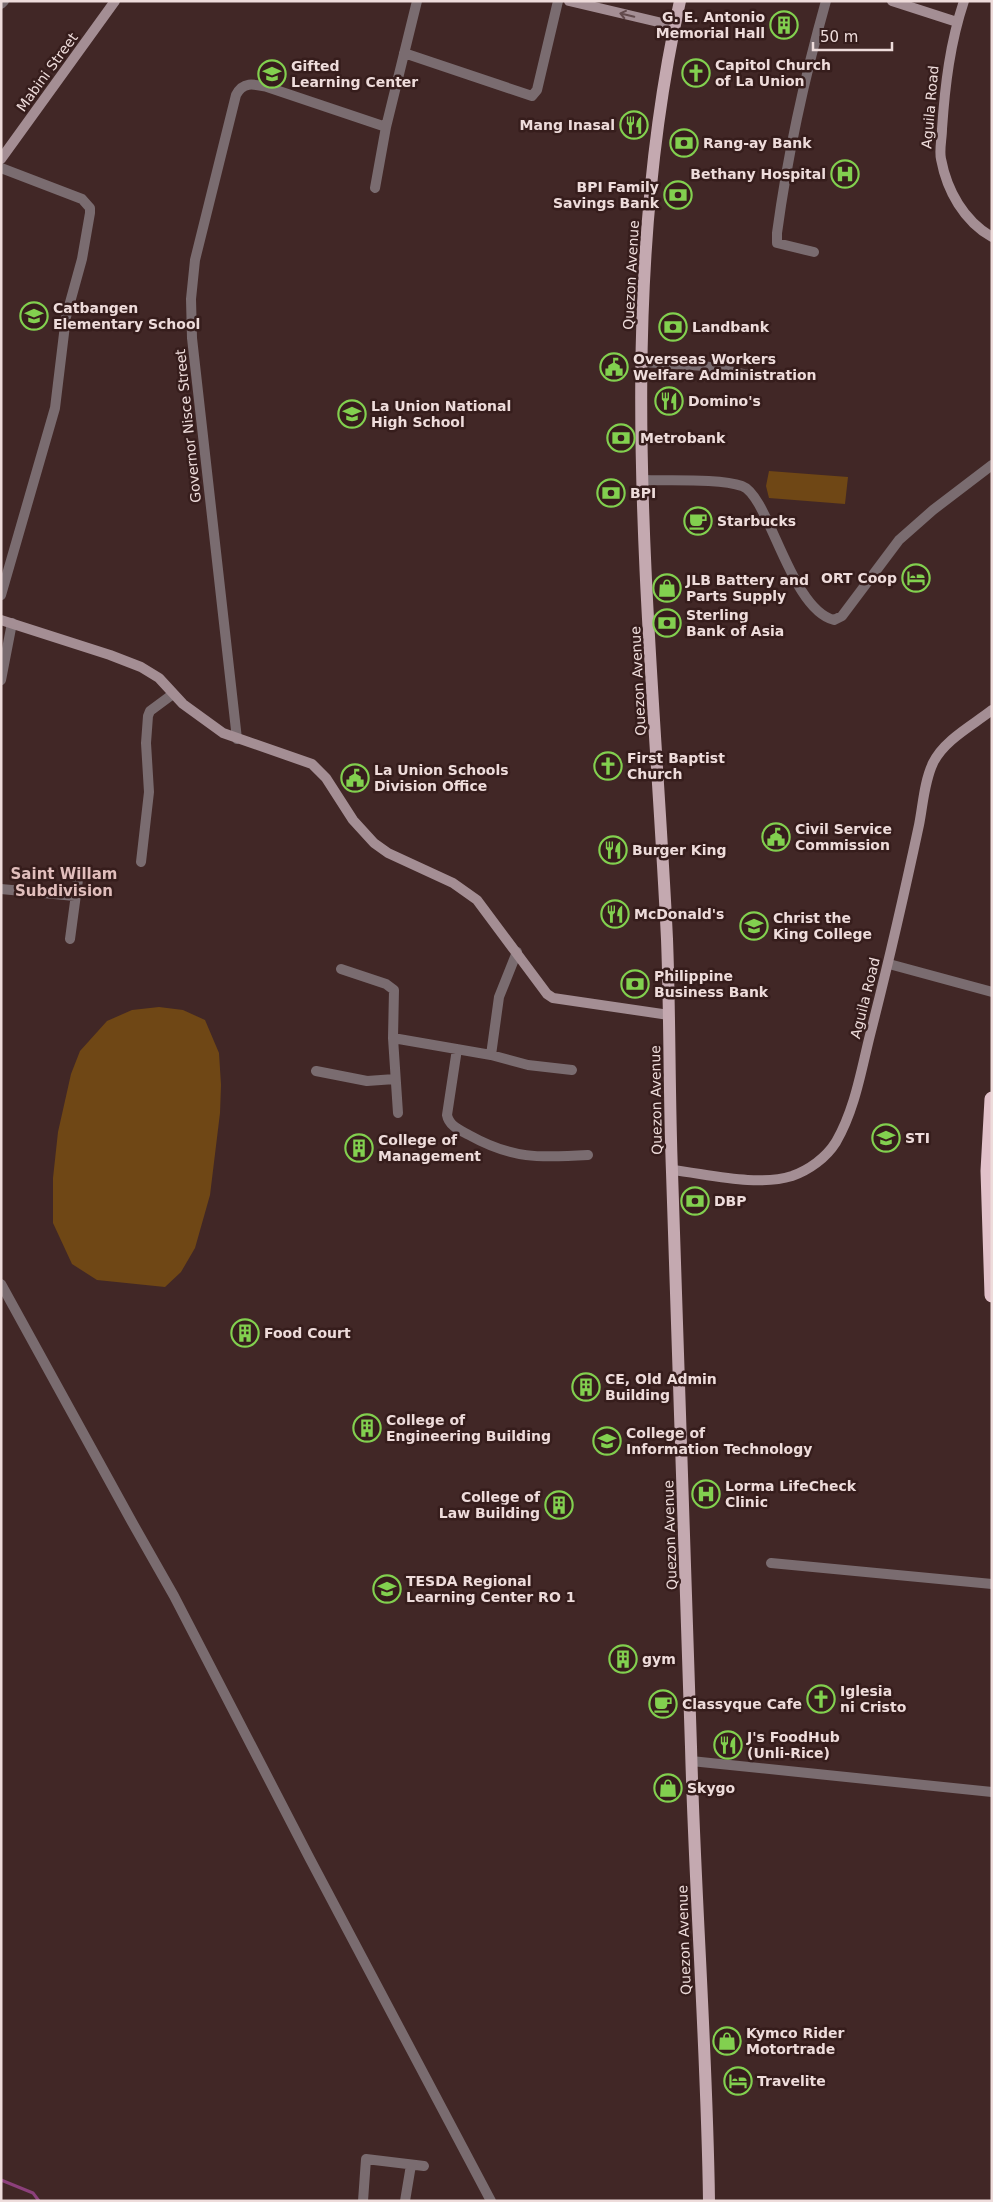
<svg xmlns="http://www.w3.org/2000/svg" width="993" height="2202" font-family="'DejaVu Sans',sans-serif">
	<style>
		.green { fill: #6f4715 }
		.lines { fill: none; stroke-linecap: round; stroke-linejoin: round }
		.stream { stroke: #8c407b; stroke-width: 3 }
		.street { stroke: #7a6c70; stroke-width: 10 }
		.secondary { stroke: #a48e94; stroke-width: 10 }
		.primary { stroke: #c4a9b0; stroke-width: 12 }
		.highway { stroke: #e2c1ca; stroke-width: 15 }
		.oneway { stroke: #624a4c }
		.labels { text-anchor: middle; dominant-baseline: central; stroke-width: 5; stroke-linejoin: round; paint-order: stroke }
		.poi-label { font-size: 14px; font-weight: bold; fill: #eedcdb; stroke: #361d1c; text-anchor: start }
		.street-label { font-size: 14px; fill: #eedcdb; stroke: #361d1c }
		.neighbourhood-label { font-size: 15px; font-weight: bold; fill: #e1bebc; stroke: #361d1c }
	</style>
	<rect width="100%" height="100%" fill="#412726"/>
	<path class="green" d="M769 471 848 477 845 504 769 498 766 486Z
		M159 1007 183 1010 205 1020 219 1053 221 1085 220 1113 210 1195 195 1248 181 1272 165 1287 97 1280 72 1264 53 1223V1178L58 1132 71 1074 80 1051 107 1021 132 1010Z"/>
	<g class="lines">
		<path class="stream" d="M1 2180 33 2193 39 2201"/>
		<path class="street" d="M1 4 4 1
			M404 53 532 96 537 90 558 1
			M1 168 82 199 90 208V213L82 259 66 317 55 408 1 595
			M375 188 386 127 417 1
			M814 252 777 243V233C788 152 804 79 826 1
			M643 362 704 366 748 375
			M643 480C669 481 720 478 742 486 769 495 790 609 834 620L842 616 899 540 933 510 992 465
			M1 680 12 623
			M237 739 192 338 191 299 195 260 236 95C243 81 254 84 267 87L386 127
			M141 862 149 792 146 743 148 716 150 711 173 694
			M1 889 75 896
			M70 939 79 872
			M889 964 992 992
			M341 969 386 984 394 990 393 1038 398 1113
			M393 1038 491 1055 528 1065 572 1070
			M457 1049 447 1115C449 1126 460 1130 469 1135 512 1159 539 1158 588 1155
			M491 1055 499 997 517 952
			M316 1071 367 1081 395 1079
			M1 1284 132 1522 174 1596 310 1859 491 2201
			M771 1563 992 1584
			M691 1761 992 1792
			M363 2201 366 2159 424 2166
			M405 2201 411 2165"/>
		<path class="secondary" d="M569 1 675 26
			M892 1 957 22
			M964 1C950 43 945 85 942 129 942 138 939 150 941 159 947 191 964 221 992 237
			M1 159 115 1
			M1 620 110 655 141 667 159 678 183 704 223 733 312 764 326 778 353 820 374 843 388 853 453 883 477 900 547 994 553 998 669 1015
			M672 1170C708 1174 757 1187 792 1176 809 1170 826 1158 836 1142 855 1109 861 1071 870 1035 888 965 904 895 919 825 923 805 924 782 933 763 944 740 973 725 992 710"/>
		<path class="primary" d="M680 1C611 309 652 628 667 939 670 1017 669 1094 672 1172 680 1363 684 1555 691 1747 695 1898 707 2050 709 2201"/>
		<path class="highway" d="M992 1099 988 1171 992 1295"/>
	</g>
	<defs><path id="oneway-shaft" d="M-6 0H5M1.5-3L5.5 0L1.5 3" fill="none" stroke-width="1.6" stroke-linecap="round" stroke-linejoin="round" transform="scale(1.25)"/></defs>
	<use class="oneway" href="#oneway-shaft" transform="translate(627 15) rotate(-167)"/>
	<defs>
		<g id="building-ring" transform="scale(1.4375)"><circle r="9.5" fill="#361d1c" stroke="#82d04f" stroke-width="1.5"/><path d="M-4-6H4V6H1V3H-1V6H-4ZM-2.5-4.3h1.7v1.8h-1.7ZM.8-4.3h1.7v1.8H.8ZM-2.5-1h1.7V.8h-1.7ZM.8-1h1.7V.8H.8Z" fill="#82d04f"/></g>
		<g id="church-ring" transform="scale(1.4375)"><circle r="9.5" fill="#361d1c" stroke="#82d04f" stroke-width="1.5"/><path d="M-1.2-6h2.4v3.5h3.3v2.4h-3.3V6h-2.4V-.1h-3.3v-2.4h3.3Z" fill="#82d04f"/></g>
		<g id="school-ring" transform="scale(1.4375)"><circle r="9.5" fill="#361d1c" stroke="#82d04f" stroke-width="1.5"/><path d="M0-5L7-2L0 1L-7-2ZM-4 1L0 2.5L4 1V4Q0 6-4 4Z" fill="#82d04f"/></g>
		<g id="restaurant-ring" transform="scale(1.4375)"><circle r="9.5" fill="#361d1c" stroke="#82d04f" stroke-width="1.5"/><path d="M-5-6h1v4h1v-4h1v4h1v-4h1v5L-1.5 .5V6h-2V.5L-5-1ZM5-6V6H3V1.5H1.5Q1.5-4 5-6Z" fill="#82d04f"/></g>
		<g id="bank-ring" transform="scale(1.4375)"><circle r="9.5" fill="#361d1c" stroke="#82d04f" stroke-width="1.5"/><path d="M-6-4H6V4H-6ZM0-2.3a2.3 2.3 0 1 0 0 4.6a2.3 2.3 0 1 0 0-4.6Z" fill="#82d04f"/></g>
		<g id="hospital-ring" transform="scale(1.4375)"><circle r="9.5" fill="#361d1c" stroke="#82d04f" stroke-width="1.5"/><path d="M-5-5h3v3.5h4V-5h3V5h-3V1.5h-4V5h-3Z" fill="#82d04f"/></g>
		<g id="civic-ring" transform="scale(1.4375)"><circle r="9.5" fill="#361d1c" stroke="#82d04f" stroke-width="1.5"/><path d="M-.6-6.5H3V-4.5H.6V-3L4-1V1h2V6H-6V1h2V-1L-.6-3ZM-1.2 2.5V6h2.4V2.5Z" fill="#82d04f"/></g>
		<g id="cafe-ring" transform="scale(1.4375)"><circle r="9.5" fill="#361d1c" stroke="#82d04f" stroke-width="1.5"/><path d="M-5.5-4.5H6V0H3Q3 3.5 0 3.5H-2.5Q-5.5 3.5-5.5 0ZM3-3.2v2h1.7v-2ZM-6 4.5H4V6H-6Z" fill="#82d04f"/></g>
		<g id="hotel-ring" transform="scale(1.4375)"><circle r="9.5" fill="#361d1c" stroke="#82d04f" stroke-width="1.5"/><path d="M-6-4.5h1.5V1H6V5H4.5V3h-9V5H-6ZM-4 0a1.8 1.8 0 1 1 3.6 0ZM.5 0V-2.5h3Q6-2.5 6 0Z" fill="#82d04f"/></g>
		<g id="shop-ring" transform="scale(1.4375)"><circle r="9.5" fill="#361d1c" stroke="#82d04f" stroke-width="1.5"/><path d="M-5-2.5h2.3a2.7 3.5 0 0 1 5.4 0H5L5.5 6h-11ZM-1.5-2.5h3a1.5 2.3 0 0 0-3 0Z" fill="#82d04f"/></g>
		<g id="university-ring" transform="scale(1.4375)"><circle r="9.5" fill="#361d1c" stroke="#82d04f" stroke-width="1.5"/><path d="M0-5L7-2L0 1L-7-2ZM-4 1L0 2.5L4 1V4Q0 6-4 4Z" fill="#82d04f"/></g>
	</defs>
	<g fill-rule="evenodd">
		<use href="#building-ring" x="784" y="25"/>
		<use href="#church-ring" x="696" y="73"/>
		<use href="#school-ring" x="272" y="74"/>
		<use href="#restaurant-ring" x="634" y="125"/>
		<use href="#bank-ring" x="684" y="143"/>
		<use href="#hospital-ring" x="845" y="174"/>
		<use href="#bank-ring" x="678" y="195"/>
		<use href="#school-ring" x="34" y="316"/>
		<use href="#bank-ring" x="673" y="327"/>
		<use href="#civic-ring" x="614" y="367"/>
		<use href="#restaurant-ring" x="669" y="401"/>
		<use href="#school-ring" x="352" y="414"/>
		<use href="#bank-ring" x="621" y="438"/>
		<use href="#bank-ring" x="611" y="493"/>
		<use href="#cafe-ring" x="698" y="521"/>
		<use href="#hotel-ring" x="916" y="578"/>
		<use href="#shop-ring" x="667" y="588"/>
		<use href="#bank-ring" x="667" y="623"/>
		<use href="#church-ring" x="608" y="766"/>
		<use href="#civic-ring" x="355" y="778"/>
		<use href="#civic-ring" x="776" y="837"/>
		<use href="#restaurant-ring" x="613" y="850"/>
		<use href="#restaurant-ring" x="615" y="914"/>
		<use href="#university-ring" x="754" y="926"/>
		<use href="#bank-ring" x="635" y="984"/>
		<use href="#school-ring" x="886" y="1138"/>
		<use href="#building-ring" x="359" y="1148"/>
		<use href="#bank-ring" x="695" y="1201"/>
		<use href="#building-ring" x="245" y="1333"/>
		<use href="#building-ring" x="586" y="1387"/>
		<use href="#building-ring" x="367" y="1428"/>
		<use href="#school-ring" x="607" y="1441"/>
		<use href="#hospital-ring" x="706" y="1494"/>
		<use href="#building-ring" x="559" y="1505"/>
		<use href="#school-ring" x="387" y="1589"/>
		<use href="#building-ring" x="623" y="1659"/>
		<use href="#church-ring" x="821" y="1699"/>
		<use href="#cafe-ring" x="663" y="1704"/>
		<use href="#restaurant-ring" x="728" y="1745"/>
		<use href="#shop-ring" x="668" y="1788"/>
		<use href="#shop-ring" x="727" y="2041"/>
		<use href="#hotel-ring" x="738" y="2081"/>
	</g>
	<g class="labels">
		<g class="poi-label">
			<text x="765" y="17" text-anchor="end">G. E. Antonio<tspan x="765" dy="16">Memorial Hall</tspan></text>
			<text x="715" y="65">Capitol Church<tspan x="715" dy="16">of La Union</tspan></text>
			<text x="291" y="66">Gifted<tspan x="291" dy="16">Learning Center</tspan></text>
			<text x="615" y="125" text-anchor="end">Mang Inasal</text>
			<text x="703" y="143">Rang-ay Bank</text>
			<text x="826" y="174" text-anchor="end">Bethany Hospital</text>
			<text x="659" y="187" text-anchor="end">BPI Family<tspan x="659" dy="16">Savings Bank</tspan></text>
			<text x="53" y="308">Catbangen<tspan x="53" dy="16">Elementary School</tspan></text>
			<text x="692" y="327">Landbank</text>
			<text x="633" y="359">Overseas Workers<tspan x="633" dy="16">Welfare Administration</tspan></text>
			<text x="688" y="401">Domino's</text>
			<text x="371" y="406">La Union National<tspan x="371" dy="16">High School</tspan></text>
			<text x="640" y="438">Metrobank</text>
			<text x="630" y="493">BPI</text>
			<text x="717" y="521">Starbucks</text>
			<text x="897" y="578" text-anchor="end">ORT Coop</text>
			<text x="686" y="580">JLB Battery and<tspan x="686" dy="16">Parts Supply</tspan></text>
			<text x="686" y="615">Sterling<tspan x="686" dy="16">Bank of Asia</tspan></text>
			<text x="627" y="758">First Baptist<tspan x="627" dy="16">Church</tspan></text>
			<text x="374" y="770">La Union Schools<tspan x="374" dy="16">Division Office</tspan></text>
			<text x="795" y="829">Civil Service<tspan x="795" dy="16">Commission</tspan></text>
			<text x="632" y="850">Burger King</text>
			<text x="634" y="914">McDonald's</text>
			<text x="773" y="918">Christ the<tspan x="773" dy="16">King College</tspan></text>
			<text x="654" y="976">Philippine<tspan x="654" dy="16">Business Bank</tspan></text>
			<text x="905" y="1138">STI</text>
			<text x="378" y="1140">College of<tspan x="378" dy="16">Management</tspan></text>
			<text x="714" y="1201">DBP</text>
			<text x="264" y="1333">Food Court</text>
			<text x="605" y="1379">CE, Old Admin<tspan x="605" dy="16">Building</tspan></text>
			<text x="386" y="1420">College of<tspan x="386" dy="16">Engineering Building</tspan></text>
			<text x="626" y="1433">College of<tspan x="626" dy="16">Information Technology</tspan></text>
			<text x="725" y="1486">Lorma LifeCheck<tspan x="725" dy="16">Clinic</tspan></text>
			<text x="540" y="1497" text-anchor="end">College of<tspan x="540" dy="16">Law Building</tspan></text>
			<text x="406" y="1581">TESDA Regional<tspan x="406" dy="16">Learning Center RO 1</tspan></text>
			<text x="642" y="1659">gym</text>
			<text x="840" y="1691">Iglesia<tspan x="840" dy="16">ni Cristo</tspan></text>
			<text x="682" y="1704">Classyque Cafe</text>
			<text x="747" y="1737">J's FoodHub<tspan x="747" dy="16">(Unli-Rice)</tspan></text>
			<text x="687" y="1788">Skygo</text>
			<text x="746" y="2033">Kymco Rider<tspan x="746" dy="16">Motortrade</tspan></text>
			<text x="757" y="2081">Travelite</text>
		</g>
		<g class="street-label">
			<text transform="translate(47 72) rotate(-54)">Mabini Street</text>
			<text transform="translate(930 107) rotate(-85)">Aguila Road</text>
			<text transform="translate(631 275) rotate(-87)">Quezon Avenue</text>
			<text transform="translate(188 426) rotate(-96)">Governor Nisce Street</text>
			<text transform="translate(638 681) rotate(-93)">Quezon Avenue</text>
			<text transform="translate(865 998) rotate(-76)">Aguila Road</text>
			<text transform="translate(656 1100) rotate(-91)">Quezon Avenue</text>
			<text transform="translate(670 1535) rotate(-92)">Quezon Avenue</text>
			<text transform="translate(684 1940) rotate(-92)">Quezon Avenue</text>
		</g>
		<g class="neighbourhood-label">
			<text x="64" y="874">Saint Willam<tspan x="64" dy="17">Subdivision</tspan></text>
		</g>
	</g>
	<rect width="993" height="2202" fill="none" stroke="#eedcdb" stroke-width="5"/>
	<path d="M813 42v8h79v-8" fill="none" stroke="#eedcdb" stroke-width="2.5"/>
	<text x="820" y="42" font-size="15" fill="#eedcdb" stroke="#361d1c" stroke-width="4" paint-order="stroke">50 m</text>
</svg>
